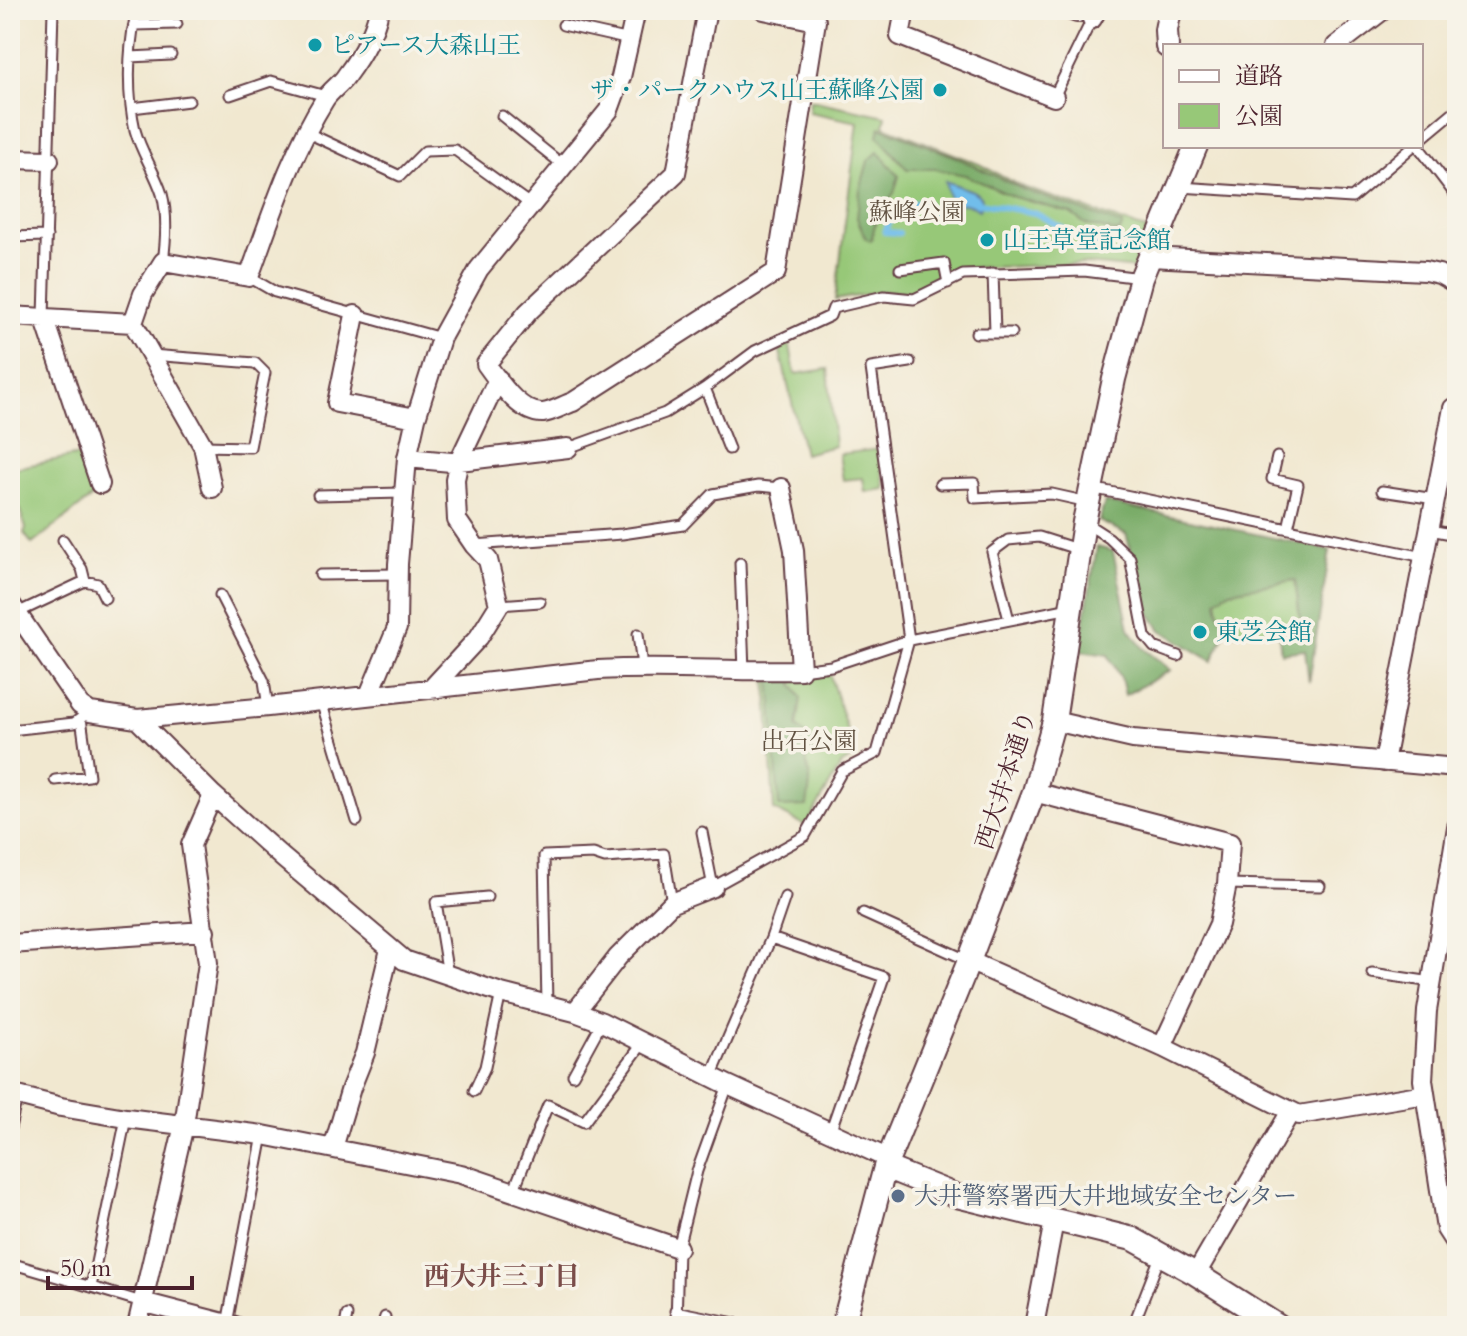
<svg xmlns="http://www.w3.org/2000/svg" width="1467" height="1336" font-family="Cardo,'Noto Serif JP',serif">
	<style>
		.green { fill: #97c878; stroke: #707452; stroke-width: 2 }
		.forest { fill: #79ac68; stroke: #62664a; stroke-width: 2 }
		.water { fill: #71bdeb; stroke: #5e6e8b; stroke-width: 2 }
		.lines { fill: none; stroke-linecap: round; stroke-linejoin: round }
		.stream { stroke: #71bdeb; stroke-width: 6 }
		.service-casing { stroke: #633d44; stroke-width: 13 }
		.minor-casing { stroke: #633d44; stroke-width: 22 }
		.tertiary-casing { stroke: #633d44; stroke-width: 26 }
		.service { stroke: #fff; stroke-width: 9 }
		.minor { stroke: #fff; stroke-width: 18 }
		.tertiary { stroke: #fff; stroke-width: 22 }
		.culture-dot { fill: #0f9aa8; stroke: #f7f3e8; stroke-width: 3 }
		.service-dot { fill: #5c6f8a; stroke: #f7f3e8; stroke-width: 3 }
		.labels { text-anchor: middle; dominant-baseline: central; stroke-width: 7; stroke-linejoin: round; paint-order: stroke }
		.culture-label { font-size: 24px; fill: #0d838f; stroke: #f7f3e8; text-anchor: start }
		.park-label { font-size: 24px; fill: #615242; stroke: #f7f3e8 }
		.street-label { font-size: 24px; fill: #4a1f2b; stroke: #f7f3e8 }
		.service-label { font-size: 24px; fill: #4e5e75; stroke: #f7f3e8; text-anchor: start }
		.neighbourhood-label { font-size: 26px; font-weight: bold; fill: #7a4c49; stroke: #f7f3e8 }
	</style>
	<rect width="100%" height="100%" fill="#f7f3e8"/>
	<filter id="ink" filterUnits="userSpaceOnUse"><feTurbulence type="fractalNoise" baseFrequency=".0125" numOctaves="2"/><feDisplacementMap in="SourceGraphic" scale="16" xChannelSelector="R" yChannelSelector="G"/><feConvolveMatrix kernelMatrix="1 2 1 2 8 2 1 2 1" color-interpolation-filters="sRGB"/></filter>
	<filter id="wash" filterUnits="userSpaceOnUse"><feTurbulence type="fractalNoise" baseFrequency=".006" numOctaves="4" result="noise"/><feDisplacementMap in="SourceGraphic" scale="32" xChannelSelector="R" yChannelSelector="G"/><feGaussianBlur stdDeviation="1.8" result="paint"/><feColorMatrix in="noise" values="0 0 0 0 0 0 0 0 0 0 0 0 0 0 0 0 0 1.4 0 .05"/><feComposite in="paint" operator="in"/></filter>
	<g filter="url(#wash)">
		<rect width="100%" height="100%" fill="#f1e8d0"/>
		<path class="green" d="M546 10H579L576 21 545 14Z
			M810 100 886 116 884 126 979 164 1020 186 1151 231 1137 269 1087 264 962 268 916 292 885 291 835 300 858 122 809 112Z
			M789 340 795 374 828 369 835 446 804 454 778 343Z
			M879 449 885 489 865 492 863 478 843 480 839 454Z
			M85 454 96 494 32 544 24 533 26 528 10 483V469Z
			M1295 580 1302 634 1279 637 1277 629 1236 634 1219 613 1217 600 1230 591Z
			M828 669 855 756 841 765 806 826 774 810 766 675Z"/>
		<path class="forest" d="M880 127 956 157 1024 190 1123 225 1119 233 1087 225 1070 213 1014 197 965 175 936 169H907L878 136Z
			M878 152 899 176 894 193 878 213 871 241 866 239 857 218 860 190 868 161Z
			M1105 502 1330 550 1309 682 1305 650 1281 653 1279 637 1302 633 1295 580 1230 591 1217 600 1219 613 1229 626 1212 661 1161 630 1149 612 1126 534 1099 521Z
			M1097 547 1113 551 1129 628 1143 648 1171 670 1125 695 1121 678 1108 655 1079 651Z
			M794 672 793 685 801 698 797 727 817 745C799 761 809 763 810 780 810 788 808 798 807 806L779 807 770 677Z"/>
		<path class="water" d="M945 181 973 191 982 198 979 210C969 204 961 201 951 207Z"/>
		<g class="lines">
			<path class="stream" d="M980 203 1035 213 1078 237 1107 248
				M899 233 885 232C892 212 905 201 926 203L928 213 949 203"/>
		</g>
	</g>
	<g filter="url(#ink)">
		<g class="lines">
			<g class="service-casing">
				<path id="service" d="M135 18C128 53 127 95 135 130 141 152 155 172 162 194 168 216 166 240 163 262
					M134 25 177 24
					M563 25 630 40
					M130 57 171 55
					M230 95 271 81 326 96
					M1054 97 1092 19
					M132 108 189 101
					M502 116 563 165
					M308 133 400 176 425 151 455 150 530 204
					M1421 139 1457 109
					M1418 146 1457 197
					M1180 187 1352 198 1413 146
					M10 237 47 236
					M900 269 944 263 948 283
					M993 273 995 332
					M249 277 275 292 441 338
					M44 317 53 10
					M976 333H1012
					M151 355 255 363 265 373 250 447 203 446
					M705 388 729 449
					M568 448 665 413 705 388 755 351 830 316 833 308 884 296 914 299 963 275 1084 271 1141 278
					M1277 457 1272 479 1298 485 1288 528
					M940 484 974 483 975 498 1052 494 1088 502
					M1091 488 1424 557
					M1382 491 1435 499
					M318 495 402 493
					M1084 522 1109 538 1130 558 1145 636 1154 647 1178 656
					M1430 530 1457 535
					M63 540 82 569 85 581
					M474 545 622 534 683 525 713 494 758 486 781 488
					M740 563 744 671
					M320 575 398 574
					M220 595 264 681 268 707
					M499 605 540 602
					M17 613 85 581 98 584 105 598
					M1009 620 992 552 1008 540 1039 537 1080 550
					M638 634 642 667
					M801 670 831 666 909 640 1070 608
					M321 701 357 821
					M10 730 74 723 84 716
					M55 780 89 776 81 718
					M702 832 713 887 805 836 842 771 877 753 909 640 871 368 910 362
					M1227 884 1320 886
					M863 913 969 961
					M771 938 884 977 830 1132
					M1372 973 1432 982
					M448 975 436 902 487 897
					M547 1005 544 856 593 854 605 858 664 854 672 903
					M573 1075 602 1022
					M711 1077 771 938 785 897
					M474 1091 485 1067 501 993
					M10 1128 17 1096
					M513 1192 548 1105 584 1122 643 1043
					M10 1263 142 1302
					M91 1287 126 1118
					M675 1311 750 1326
					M1136 1318 1161 1254
					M227 1324 263 1135
					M345 1326 347 1315
					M382 1326 385 1317
					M676 1326 678 1248 697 1171 728 1085"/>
			</g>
			<g class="minor-casing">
				<path id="minor" d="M707 10 676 173 528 312 486 364C498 380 519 414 543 413 552 412 564 405 573 402L776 272 816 21 764 10
					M905 10 900 36 1054 97
					M1069 10 1077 13
					M1092 19 1097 10
					M1336 46 1383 10
					M10 159 49 160
					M1150 257 1425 271 1439 274 1457 284
					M355 315 337 403 416 418
					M10 316 133 323
					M44 317 100 484
					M407 458 451 462 568 448
					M212 488 203 446 133 323 143 294 163 262 249 277C271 217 291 153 325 99 331 90 340 85 346 76 361 56 374 34 379 10
					M10 603 80 705 90 712 137 719 213 795 283 858 404 960 501 993 575 1012 602 1022 728 1085 889 1159
					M431 689 479 637 499 605 488 560 474 545 457 520 455 479 459 461 498 379
					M369 695 397 628 398 564 407 458 416 418 441 338 479 269 609 110 621 77 636 10
					M137 719 268 707 598 670C666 666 733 672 801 670L794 550 781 488
					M1054 721 1133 739 1457 768
					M1384 762 1453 408
					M1034 792 1230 843 1227 884 1219 924 1162 1047
					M1457 827 1427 1011 1423 1080 1446 1229 1457 1246
					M10 944 205 931
					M969 961 1162 1047 1291 1111
					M575 1012 618 957 672 903 713 887
					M10 1094 61 1107 126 1118 263 1135 461 1174 678 1248
					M333 1148 351 1088 365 1053 390 949
					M1196 1274 1291 1111 1299 1115 1425 1094
					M142 1302 235 1326
					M137 1326 184 1125 208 963 191 845 213 795
					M1034 1326 1054 1221
					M1452 1326 1457 1323"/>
			</g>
			<g class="tertiary-casing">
				<path id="tertiary" d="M1167 46 1166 30 1170 10
					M885 1167 957 1196 1133 1239 1196 1274 1278 1326
					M843 1326 885 1167 969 961 1034 792 1054 721 1084 522 1114 379 1141 278 1196 146"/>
			</g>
			<use href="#service" class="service"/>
			<use href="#minor" class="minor"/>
			<use href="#tertiary" class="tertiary"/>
		</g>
	</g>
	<g class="culture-dot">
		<circle cx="315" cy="45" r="8"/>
		<circle cx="940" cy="90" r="8"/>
		<circle cx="987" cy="240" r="8"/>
		<circle cx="1200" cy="632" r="8"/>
	</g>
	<circle class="service-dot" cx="898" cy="1196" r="8"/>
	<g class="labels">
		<g class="culture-label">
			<text x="331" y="45">ピアース大森山王</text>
			<text x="924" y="90" text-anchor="end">ザ・パークハウス山王蘇峰公園</text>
			<text x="1003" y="240">山王草堂記念館</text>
			<text x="1216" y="632">東芝会館</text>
		</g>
		<g class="park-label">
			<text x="917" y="212">蘇峰公園</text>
			<text x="809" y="741">出石公園</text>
		</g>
		<g class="street-label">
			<text transform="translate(1006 780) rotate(-72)">西大井本通り</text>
		</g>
		<g class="service-label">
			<text x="914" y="1196">大井警察署西大井地域安全センター</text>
		</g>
		<g class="neighbourhood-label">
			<text x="502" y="1276">西大井三丁目</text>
		</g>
	</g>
	<rect width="1467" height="1336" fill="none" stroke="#f7f3e8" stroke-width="40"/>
	<rect x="1163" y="44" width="260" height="104" fill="#f7f3e8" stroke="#b29e9c" stroke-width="2"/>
	<rect x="1179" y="70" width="40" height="12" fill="#ffffff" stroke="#b29e9c" stroke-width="2"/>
	<text x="1235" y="84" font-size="24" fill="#4a1f2b">道路</text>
	<rect x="1179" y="104" width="40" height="24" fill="#97c878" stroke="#b29e9c" stroke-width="2"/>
	<text x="1235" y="124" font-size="24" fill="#4a1f2b">公園</text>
	<path d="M48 1276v12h144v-12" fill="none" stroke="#4a1f2b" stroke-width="4"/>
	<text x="60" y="1276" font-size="24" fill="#4a1f2b" stroke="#f7f3e8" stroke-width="6" paint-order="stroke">50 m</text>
</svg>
